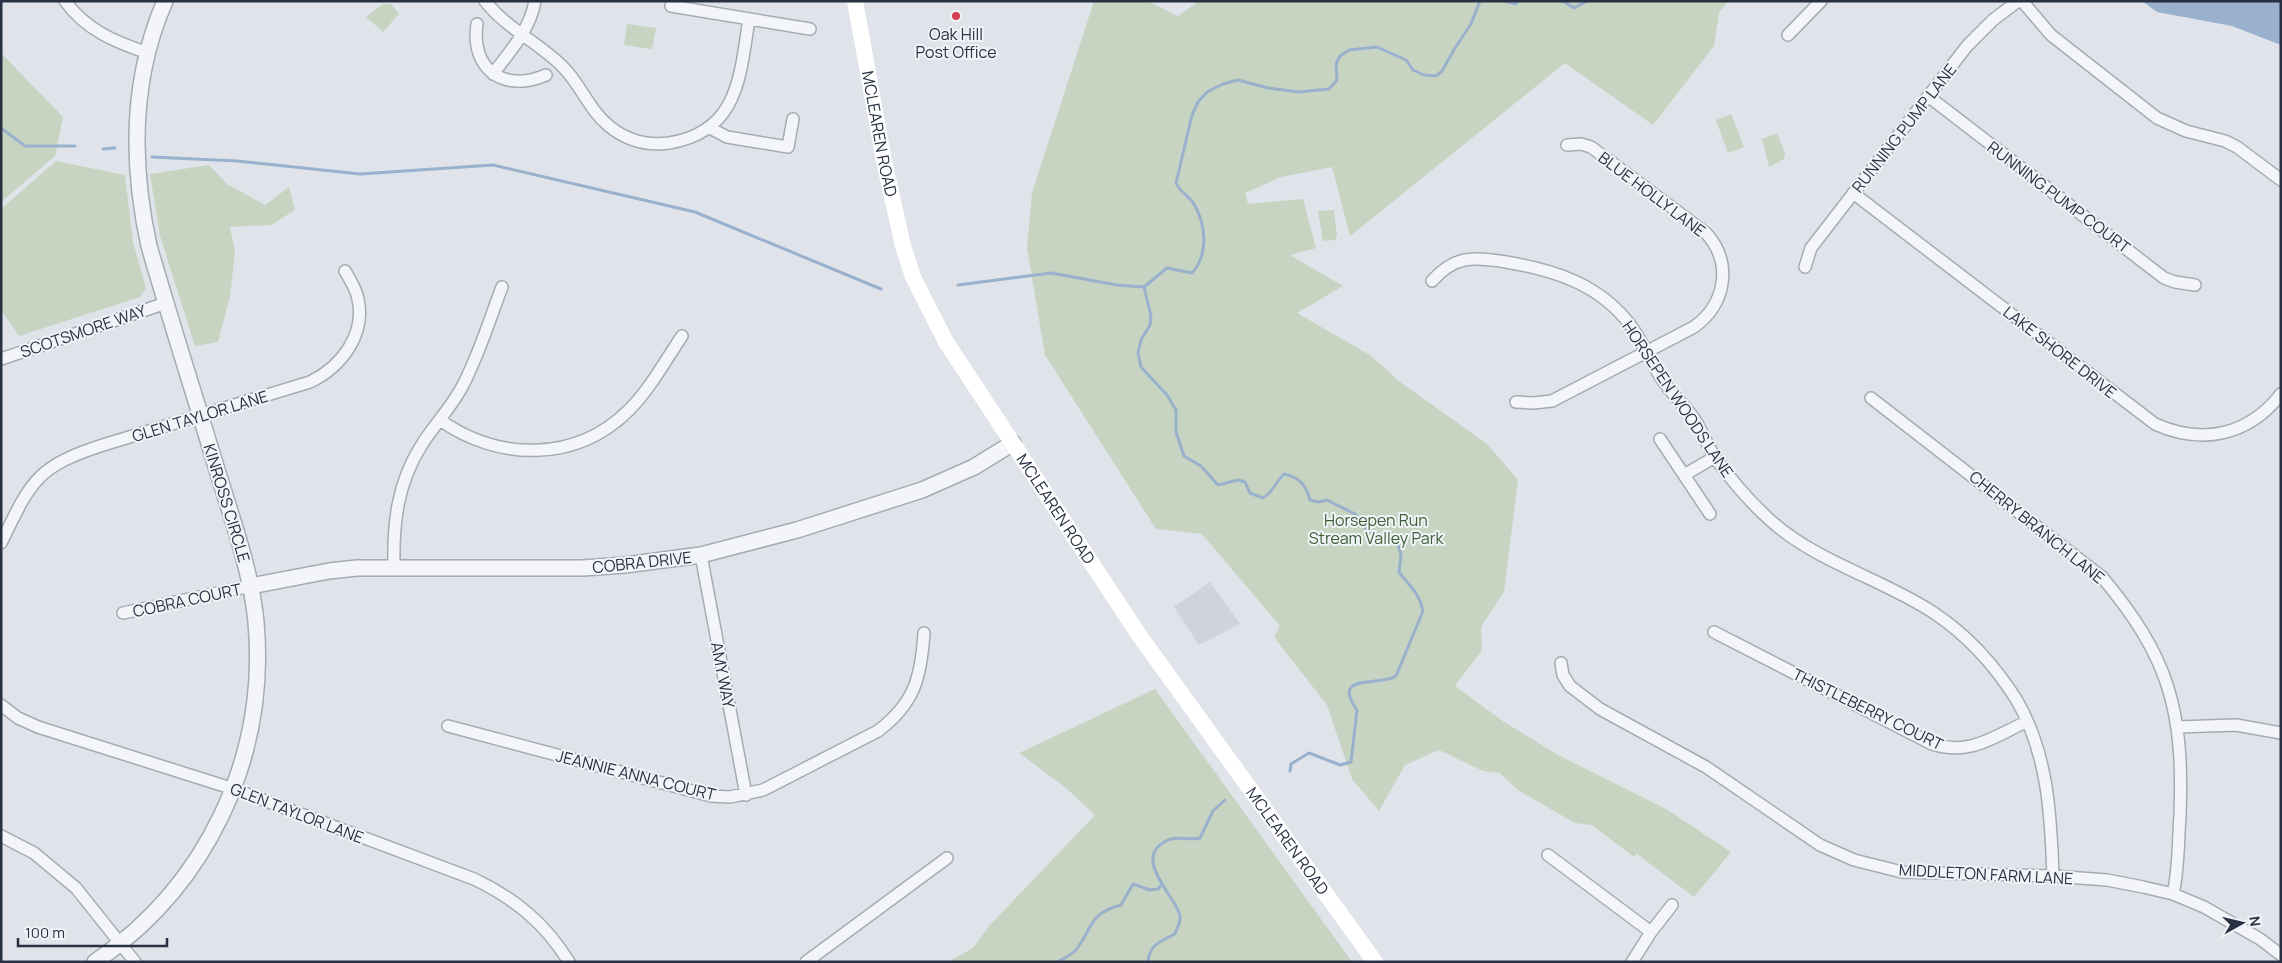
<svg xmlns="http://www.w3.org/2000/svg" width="2282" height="963" font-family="Manrope,sans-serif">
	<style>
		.built { fill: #ced3dc }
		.green { fill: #c6d4c1 }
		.water { fill: #99b1cc }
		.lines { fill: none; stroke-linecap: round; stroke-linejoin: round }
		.stream { stroke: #99b1cc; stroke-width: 3 }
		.minor-casing { stroke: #a5abb4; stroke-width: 14 }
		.tertiary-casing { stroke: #a5abb4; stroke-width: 18 }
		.minor { stroke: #f3f5f8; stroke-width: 11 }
		.tertiary { stroke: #f3f5f8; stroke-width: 15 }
		.secondary { stroke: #fff; stroke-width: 16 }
		.poi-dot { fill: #d63e54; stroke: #f0f3f7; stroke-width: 2 }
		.labels { text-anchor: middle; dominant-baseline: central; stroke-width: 4; stroke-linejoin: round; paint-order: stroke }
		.poi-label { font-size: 16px; fill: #283142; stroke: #f0f3f7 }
		.street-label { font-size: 16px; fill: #283142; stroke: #f0f3f7 }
		.park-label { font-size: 16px; fill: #3c5f34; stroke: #f0f3f7 }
	</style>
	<rect width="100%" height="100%" fill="#e0e4ea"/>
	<path class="built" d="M1210 582 1240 624 1199 645 1174 607Z"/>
	<path class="green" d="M1094 1H1147L1178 16 1199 1H1728L1719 13 1714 46 1653 125 1565 63 1350 236 1332 167 1281 177 1245 193 1248 204 1303 199 1316 248 1290 255 1343 286 1297 313 1370 355 1400 382 1487 444 1518 480 1504 592 1481 627 1482 650 1455 686 1504 722 1560 756 1666 809 1731 852 1694 897 1637 854 1634 857 1592 825 1575 823 1519 791 1500 773 1483 771 1439 750 1405 765 1379 811 1352 779 1327 705 1274 637 1280 626 1202 534 1156 529 1045 355 1027 248 1032 193Z
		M383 4H391L399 14 383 32 366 17Z
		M627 24 656 28 652 49 624 45Z
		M1 53 63 117 55 156 1 202Z
		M1731 114 1744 147 1728 153 1716 120Z
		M1777 133 1785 153 1784 159 1769 167 1762 139Z
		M56 161 125 175 133 242 146 288 140 297 19 336 1 310V209Z
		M209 165 227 184 265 205 289 187 295 210 271 225 230 227 235 252 230 296 218 342 195 346 160 236 150 174Z
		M1334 210 1337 235 1335 240 1323 241 1318 211Z
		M1155 689 1352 962H948L973 948 990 925 1095 815 1066 788 1019 753Z"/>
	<path class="water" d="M2142 1H2281V45L2232 26 2157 12Z"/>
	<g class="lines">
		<path class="stream" d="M1505 1 1516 4 1518 1
			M1563 1 1574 8 1587 1
			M1 128 25 146H75
			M103 149 115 148
			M152 157 237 161 360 174 493 165 695 212 881 289
			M958 285 1051 273 1117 285 1144 287
			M1290 771 1291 764 1309 753 1340 765 1351 762 1357 710C1330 672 1380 687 1396 676L1423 611C1419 592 1410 587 1399 572L1401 554 1398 545 1390 539 1367 530 1355 514 1327 500 1318 502 1310 500C1306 485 1299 477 1284 474 1275 482 1273 493 1263 498L1250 493 1245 482 1238 480 1218 485 1201 466 1184 456 1176 432V410L1167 395 1141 367 1138 353 1141 340 1150 325 1151 316 1144 287 1167 268 1192 273C1209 254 1206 225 1194 204 1189 196 1180 192 1176 183L1192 115 1198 102 1207 92 1223 84 1238 80 1268 88 1299 92 1329 89 1337 80 1336 64 1340 56 1349 50 1377 47 1406 60 1413 70 1424 75 1436 76 1442 71 1455 48 1471 24 1480 1
			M1058 962C1064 958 1071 955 1075 951 1094 928 1087 914 1121 905L1133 884 1150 890 1158 889 1161 885
			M1148 962C1149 945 1161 941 1175 934 1176 930 1180 924 1180 919 1182 901 1129 860 1166 841 1176 835 1188 841 1200 838L1213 811 1225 800"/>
		<g class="minor-casing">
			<path id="minor" d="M65 1C86 30 115 42 148 53
				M485 1C507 29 538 42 563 67 581 85 589 110 609 126 626 140 647 146 669 143 738 132 740 77 749 19
				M2022 1 2051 35 2157 118 2186 131 2225 141 2237 147 2281 180
				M671 6 810 29
				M477 24C470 70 505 93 546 75
				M1788 35 1821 1
				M493 74C510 51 530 30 535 1
				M1928 96 2164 278 2175 282 2195 285
				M710 128 727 137 788 147 793 119
				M1853 193 2155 424C2202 445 2248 436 2281 394
				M1805 267 1811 248 1967 46 1993 20 2018 1
				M1432 281C1455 255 1473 257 1506 262 1554 270 1600 284 1631 326 1642 341 1650 360 1660 376 1669 391 1682 403 1693 417 1702 430 1707 446 1716 459 1732 481 1750 502 1770 520 1816 562 1883 579 1934 613 1967 635 1995 666 2016 699 2048 753 2051 816 2053 876
				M1 359 166 303
				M1871 398 2102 577C2169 657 2184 710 2180 815 2178 841 2179 868 2173 894
				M1516 402 1533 403 1552 401 1694 327C1726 304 1733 263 1706 233L1591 147 1581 144 1567 145
				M440 420C498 461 576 463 629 410 650 389 665 361 682 336
				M1660 439 1710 514
				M1684 475 1715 457
				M1 543C31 482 35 467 103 445L310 382C341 367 366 335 358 299 356 288 350 280 345 271
				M701 555 746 795
				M394 567C393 524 397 484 421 446 433 426 451 408 462 387 479 355 489 321 502 287
				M123 613 251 586
				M1714 632 1932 744C1970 756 1993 737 2026 722
				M1561 663 1563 675 1570 686 1600 709 1706 767 1820 845 1854 860 1902 872 2053 876 2107 880 2143 887 2173 894 2204 907 2260 939 2281 955
				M1 705 18 718 38 727 234 789 474 879C514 898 545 923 569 962
				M448 726 711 796 730 797 763 790 878 731C915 703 921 677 924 633
				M2178 727 2236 725 2281 733
				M1 836 34 853 76 888 135 962
				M1548 855 1651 932
				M806 962 947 858
				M1632 962 1651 932 1672 905"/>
		</g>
		<g class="tertiary-casing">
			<path id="tertiary" d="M251 586 329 571 357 568H583L625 565 701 555 797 530 922 490 974 467 1013 443
				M95 962C207 886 268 757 256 622 251 571 233 522 218 473 195 397 171 322 149 246 131 164 131 79 165 1"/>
		</g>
		<use href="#minor" class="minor"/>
		<use href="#tertiary" class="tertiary"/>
		<path class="secondary" id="s1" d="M855 1 884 161 903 246 913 277 946 342 1139 635 1375 962"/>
	</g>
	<circle class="poi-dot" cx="956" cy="16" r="5"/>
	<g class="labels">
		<g class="poi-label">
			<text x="956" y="34">Oak Hill<tspan x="956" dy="18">Post Office</tspan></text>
		</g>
		<g class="street-label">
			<text transform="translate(1904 128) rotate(-52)">RUNNING PUMP LANE</text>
			<text stroke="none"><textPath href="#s1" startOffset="135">MCLEAREN ROAD</textPath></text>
			<text transform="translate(1652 194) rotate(37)">BLUE HOLLY LANE</text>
			<text transform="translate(2059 197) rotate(37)">RUNNING PUMP COURT</text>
			<text transform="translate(83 331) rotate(-19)">SCOTSMORE WAY</text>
			<text transform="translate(2060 352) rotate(38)">LAKE SHORE DRIVE</text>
			<text transform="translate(1678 399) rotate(56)">HORSEPEN WOODS LANE</text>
			<text transform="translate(200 416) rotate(-17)">GLEN TAYLOR LANE</text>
			<text transform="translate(227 503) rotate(73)">KINROSS CIRCLE</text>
			<text stroke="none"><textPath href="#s1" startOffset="555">MCLEAREN ROAD</textPath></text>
			<text transform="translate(2037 527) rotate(39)">CHERRY BRANCH LANE</text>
			<text transform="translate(642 562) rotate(-6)">COBRA DRIVE</text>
			<text transform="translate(187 600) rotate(-12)">COBRA COURT</text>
			<text transform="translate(723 675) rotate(79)">AMY WAY</text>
			<text transform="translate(1868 709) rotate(26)">THISTLEBERRY COURT</text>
			<text transform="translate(636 775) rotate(14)">JEANNIE ANNA COURT</text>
			<text transform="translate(297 813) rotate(21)">GLEN TAYLOR LANE</text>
			<text stroke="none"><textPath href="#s1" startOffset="960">MCLEAREN ROAD</textPath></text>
			<text transform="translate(1986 874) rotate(3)">MIDDLETON FARM LANE</text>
		</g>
		<g class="park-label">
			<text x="1376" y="520">Horsepen Run<tspan x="1376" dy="18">Stream Valley Park</tspan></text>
		</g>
	</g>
	<rect width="2282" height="963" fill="none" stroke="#283142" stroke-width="5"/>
	<g transform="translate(2242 923) rotate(82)" stroke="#f0f3f7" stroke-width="4" paint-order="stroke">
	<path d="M0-4L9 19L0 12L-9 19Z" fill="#283142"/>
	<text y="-8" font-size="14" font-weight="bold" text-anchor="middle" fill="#283142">N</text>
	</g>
	<path d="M18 938v8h149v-8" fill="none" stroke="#283142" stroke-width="2.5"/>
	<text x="25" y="938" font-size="15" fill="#283142" stroke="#f0f3f7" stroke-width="4" paint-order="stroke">100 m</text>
</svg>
